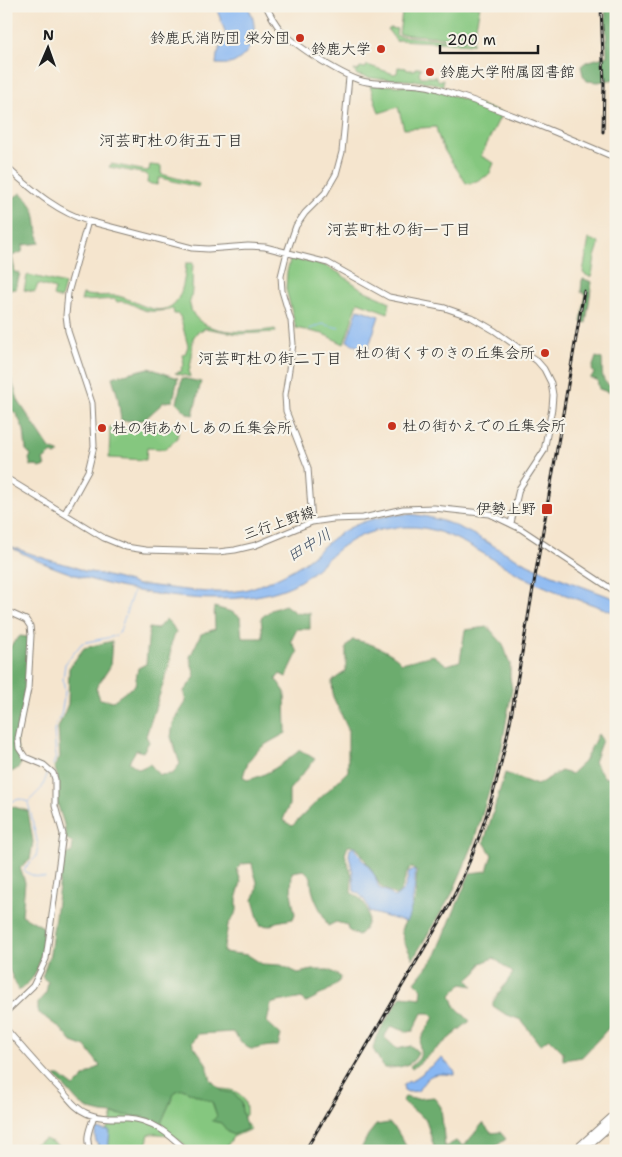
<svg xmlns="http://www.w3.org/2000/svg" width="622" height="1157" font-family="'Shantell Sans','Klee One',sans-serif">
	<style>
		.green { fill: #85c77f; stroke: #50724e }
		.forest { fill: #6cac6e; stroke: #446445 }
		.water { fill: #88b7f3; stroke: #526a88 }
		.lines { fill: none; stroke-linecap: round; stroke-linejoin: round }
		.stream { stroke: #88b7f3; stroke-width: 1 }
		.secondary-casing { stroke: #888075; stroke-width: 7 }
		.highway-casing { stroke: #888075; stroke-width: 8 }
		.secondary { stroke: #fff; stroke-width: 5 }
		.highway { stroke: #fff; stroke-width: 6 }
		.rail-casing { stroke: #1c1c1c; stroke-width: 3 }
		.rail { stroke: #f7f3e8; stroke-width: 1; stroke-dasharray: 4; stroke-linecap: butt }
		.poi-dot { fill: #c8321e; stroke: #f7f3e8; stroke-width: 2 }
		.labels { text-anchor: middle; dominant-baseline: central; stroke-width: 4.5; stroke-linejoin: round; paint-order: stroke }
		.poi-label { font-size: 15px; fill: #1c1c1c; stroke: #f7f3e8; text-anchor: end }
		.street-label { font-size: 15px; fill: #1c1c1c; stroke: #f7f3e8 }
		.neighbourhood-label { font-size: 16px; fill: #1c1c1c; stroke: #f7f3e8 }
		.water-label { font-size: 16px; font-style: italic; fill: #425267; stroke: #f7f3e8 }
	</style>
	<rect width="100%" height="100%" fill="#f7f3e8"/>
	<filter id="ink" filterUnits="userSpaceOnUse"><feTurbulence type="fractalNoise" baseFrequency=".02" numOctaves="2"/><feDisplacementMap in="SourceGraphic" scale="10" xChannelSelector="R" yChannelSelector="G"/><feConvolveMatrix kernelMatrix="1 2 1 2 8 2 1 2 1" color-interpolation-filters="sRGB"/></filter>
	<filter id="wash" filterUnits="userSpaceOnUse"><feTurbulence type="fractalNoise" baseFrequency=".0096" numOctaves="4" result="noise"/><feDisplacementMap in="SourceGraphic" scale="20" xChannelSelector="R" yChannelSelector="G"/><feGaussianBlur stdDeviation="1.12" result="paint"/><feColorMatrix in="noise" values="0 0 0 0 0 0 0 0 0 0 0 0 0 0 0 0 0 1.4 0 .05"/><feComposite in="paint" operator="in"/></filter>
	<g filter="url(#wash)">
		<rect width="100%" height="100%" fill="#f5e5ce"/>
		<path class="green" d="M403 6H480L475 31 474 28V39L399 34Z
			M390 28 397 29 396 35 398 36 473 41V44L398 40 397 42 388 30Z
			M367 65 394 74 397 73 398 67 406 68 407 70H415V68H421L419 73 421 77H436L439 81 443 79V86C414 76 385 83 357 75L354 70 358 71 360 67 366 68Z
			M370 85 404 86 431 88 502 113 481 156 494 163 489 175 470 184 466 183C454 163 440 150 436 127L404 129 398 107 379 113Z
			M111 164 147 171 149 170 150 165 161 166V174L199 184 198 187 161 178H159L157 185 147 183 148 176 146 174 109 167Z
			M589 239 598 242 599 245 595 257 592 275 590 277 584 274 583 272Z
			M294 258 326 266 339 273 363 290 390 302 388 313 358 302 344 344 323 334 296 328 286 289 287 272 290 260Z
			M186 263H193C192 275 193 287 191 298 190 303 189 301 190 305 195 337 252 333 275 329L276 332 239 334 204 328V330L198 331 193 338 192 356 189 372 190 377 175 373 182 371 181 368 184 364 182 355 185 354 188 346 180 316 177 314H174L173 309C164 310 156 312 148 311 137 309 128 299 117 302L115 299 81 301 83 294C95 298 106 294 118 296 128 298 137 304 146 307 180 319 184 287 186 263Z
			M29 275 65 284 61 299 53 296 55 289 38 284 35 292 24 290 27 276Z
			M165 420 168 427 179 426 177 439 165 449 147 448 146 460 109 458 110 427 157 426Z
			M175 1087C183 1088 191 1089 199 1089 221 1090 248 1083 246 1115L242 1119 251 1129 233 1137 227 1146 230 1151H191C178 1137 168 1133 149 1134L145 1151H94L110 1123 116 1106Z
			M45 1139 54 1143 64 1151H26L33 1145Z"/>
		<path class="forest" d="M605 6H616V79L598 82 587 81 583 75 581 66 586 62 607 56Z
			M21 193C41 211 34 220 40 243L23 245 22 252 12 256 15 272 20 273 16 289 6 290V202Z
			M584 279 592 282 586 323 581 322 586 294 581 292 582 280Z
			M596 357 602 359C603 374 599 383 616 388V395L599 389 597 380 590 378 594 374 592 369Z
			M149 368 178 378 173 401 164 402 144 420 121 421 118 397 112 377Z
			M9 373 19 402 50 449 59 452 56 456 52 453 43 460 46 466 40 468 34 465 31 466 29 459 31 455 26 450 24 430 17 415 6 405V374Z
			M182 378 201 382 193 415 188 414 177 403Z
			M285 605 296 613H310V629H297L291 641 298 652 286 677 280 674 276 679 285 692 286 733C265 745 249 750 243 777L247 780C267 776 285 762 300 750L315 759 289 790V805L283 820 292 826 348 771V729L333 697 332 681 346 671V648L352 640C367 641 393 652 402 663L433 655 447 665 460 661 465 630 488 627 503 644 510 664V677L512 689 501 751 473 845 452 894 413 959 405 944 401 930 415 900 417 872 411 867C404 874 405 886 398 895H395L381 887 371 869 356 846H348L345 854 352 876 351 893C364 897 372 914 366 926 365 930 360 933 358 936L348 930 347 925 336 922 328 926C321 909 310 896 311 877L304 870 292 872 291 893 295 914 293 919 276 922 270 926 260 925 253 900C262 881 254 880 252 863L242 864 237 869 241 882 237 896V911L228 925 223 952 248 955 262 964 281 965 298 973 312 970H329L341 977C338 988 315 997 305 1003L302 998C291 1001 281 1000 271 1004L267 1022 281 1035 278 1046C250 1045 255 1060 233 1032L198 1034 192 1043 206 1063 211 1080 222 1091 233 1093 241 1102 242 1111 247 1129 233 1135 228 1132 221 1123 212 1121 217 1116 212 1102 182 1089 175 1092 161 1123 145 1117 102 1113 90 1110 79 1103 55 1076H60L74 1087 84 1077 100 1066 86 1047 72 1042 62 1030 38 1012V1002L46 993 48 982 42 977 50 954 63 856 72 852 73 843 65 838C67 824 58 812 57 799 57 787 60 778 54 767L60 757 58 728 68 704 69 668 84 648 112 641 110 667 96 688 100 699 113 701 135 685 138 668 146 664 149 628 157 629 166 619 172 625 176 632 171 644 170 663 146 736 149 742 143 752 136 750 129 762 139 769 150 764 159 775 172 774 180 764 171 737 173 723 186 702 184 691 195 677 190 657 201 634 215 629 214 607 232 612 240 617 242 638H263L261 618 271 610Z
			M20 636 28 637 29 643 26 689 16 738C15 756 33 765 6 774V654L12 644Z
			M598 734 602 740 594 762 605 778 616 777V1020L582 1057 563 1060V1052L549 1038 540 1045 521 1020 505 1014 493 1006V1002L513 973 494 958 481 963 477 972 468 980 473 986 462 984 451 995 455 1006 470 1021 412 1069 410 1066C428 1055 416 1051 421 1039 425 1031 430 1024 434 1017L430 1013H422L413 1031 408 1032 391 1026 384 1037 397 1049 411 1046 418 1052C414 1067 397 1068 384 1068L373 1049 376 1037 401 996 421 998 422 989 415 982 436 955 470 873 487 871 492 855 484 842 505 773 537 785 561 771 571 774 584 762Z
			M11 806 28 811 33 842 30 860 20 868 25 882 22 915 43 927C43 944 42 962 33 977 30 982 23 987 19 991L6 963V808Z
			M405 1097 414 1099 434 1097 441 1107 445 1147 456 1141 464 1146 483 1123 491 1133 500 1132 506 1139 489 1151H427L434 1147 426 1120 402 1101Z
			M389 1123 396 1129 409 1151H360L368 1135 376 1125Z"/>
		<path class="water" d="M224 6H247C260 24 255 51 235 62 231 65 221 64 216 64L217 55 226 34 217 10Z
			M358 309 379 316 367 352 347 341Z
			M407 514C459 518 486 545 530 565 557 578 587 588 616 599V613C587 602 556 593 528 579 492 562 449 525 408 527 383 527 360 533 340 548 324 560 312 576 293 585 221 619 74 585 9 546L49 560 72 566 84 571 96 573 130 582 137 585H145C176 588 212 596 244 590 261 586 292 572 306 561 318 552 329 540 342 532 362 520 384 515 407 514Z
			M353 847H356V851L361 856V859L366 863 375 876 379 888 388 892 394 897C405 894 407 881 409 872L414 870 415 872C416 882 412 914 406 922L369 912C369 905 361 893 354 891L353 873 349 855 350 849Z
			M442 1058 455 1072V1075C433 1073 430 1072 418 1091L408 1092 404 1090 403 1085 409 1081 410 1082 423 1073V1072Z
			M97 1129 110 1131 108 1151H105C97 1145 92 1138 97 1129Z"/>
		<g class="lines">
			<path class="stream" d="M310 329 322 324 339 328
				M118 633 120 631 133 592
				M53 765 56 756 54 731 56 724 61 715 65 692 63 679 65 664 82 643 116 636
				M28 802 38 845 36 857 24 869 26 872 34 876 45 878
				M6 803 20 799 28 802 42 788 48 772"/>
		</g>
	</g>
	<g filter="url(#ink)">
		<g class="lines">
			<g class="secondary-casing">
				<path id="secondary" d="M266 6C270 14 274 22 280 29 294 45 346 79 367 82 391 86 415 81 438 89 499 108 558 133 616 158
					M6 167C32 189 55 211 88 221
					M6 478 104 538 126 547 145 550 218 552 235 550 256 545 312 522 333 519 363 518 403 509 434 508 490 514 521 529 616 592
					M65 513 88 471 94 446 92 403 68 331 66 315 68 293 88 221 192 248 208 249 248 246 265 247 328 263 389 297 445 308 471 317 495 331 537 361 544 369 551 383 553 395 552 408 544 451 519 489 511 523
					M312 522 308 468 286 411 285 395 293 344 291 321 282 291 281 276 287 252 296 226 305 213 325 193 336 174 342 152 349 77
					M6 611 26 620 30 626 31 635 28 689 18 738 19 748 25 757 44 765 53 773 55 779V806L63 834 46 959 33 986 6 1012
					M6 1029C25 1051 43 1072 63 1092 70 1100 76 1109 86 1113 99 1119 114 1118 128 1118 152 1119 170 1135 187 1151
					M91 1151C84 1139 90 1128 94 1116"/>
			</g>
			<g class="highway-casing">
				<path id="highway" d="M574 1151 616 1113
					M582 1151 616 1121"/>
			</g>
			<use href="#secondary" class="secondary"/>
			<use href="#highway" class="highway"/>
			<g class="rail-casing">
				<path id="rail" d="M601 6 604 84 603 132
					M305 1151 449 906C480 845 498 785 511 717L584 291"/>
			</g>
			<use href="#rail" class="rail"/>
		</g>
	</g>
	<g class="poi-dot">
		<circle cx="300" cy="38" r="5"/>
		<circle cx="381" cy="49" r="5"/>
		<circle cx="430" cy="72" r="5"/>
		<circle cx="545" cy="353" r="5"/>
		<circle cx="392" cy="426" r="5"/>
		<circle cx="102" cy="428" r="5"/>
		<rect x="541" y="503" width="12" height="12" rx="2.5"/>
	</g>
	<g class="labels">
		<g class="poi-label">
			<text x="290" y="38">鈴鹿氏消防団 栄分団</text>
			<text x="371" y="49">鈴鹿大学</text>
			<text x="440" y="72" text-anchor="start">鈴鹿大学附属図書館</text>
			<text x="535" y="353">杜の街くすのきの丘集会所</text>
			<text x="402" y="426" text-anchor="start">杜の街かえでの丘集会所</text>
			<text x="112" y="428" text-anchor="start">杜の街あかしあの丘集会所</text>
			<text x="536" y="509">伊勢上野</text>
		</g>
		<g class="street-label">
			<text transform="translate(279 523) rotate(-19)">三行上野線</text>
		</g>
		<g class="neighbourhood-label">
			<text x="171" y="140">河芸町杜の街五丁目</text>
			<text x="399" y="229">河芸町杜の街一丁目</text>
			<text x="270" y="358">河芸町杜の街二丁目</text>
		</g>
		<g class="water-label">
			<text transform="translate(309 545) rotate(-31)">田中川</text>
		</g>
	</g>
	<rect width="622" height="1157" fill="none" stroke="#f7f3e8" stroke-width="25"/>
	<g transform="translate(48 48) rotate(2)" stroke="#f7f3e8" stroke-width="4" paint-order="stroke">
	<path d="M0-4L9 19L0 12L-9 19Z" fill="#1c1c1c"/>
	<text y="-8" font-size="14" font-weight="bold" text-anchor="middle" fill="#1c1c1c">N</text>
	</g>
	<path d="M440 45v8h98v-8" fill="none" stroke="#1c1c1c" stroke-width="2.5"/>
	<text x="447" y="45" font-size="15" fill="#1c1c1c" stroke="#f7f3e8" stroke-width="4" paint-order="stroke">200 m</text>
</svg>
